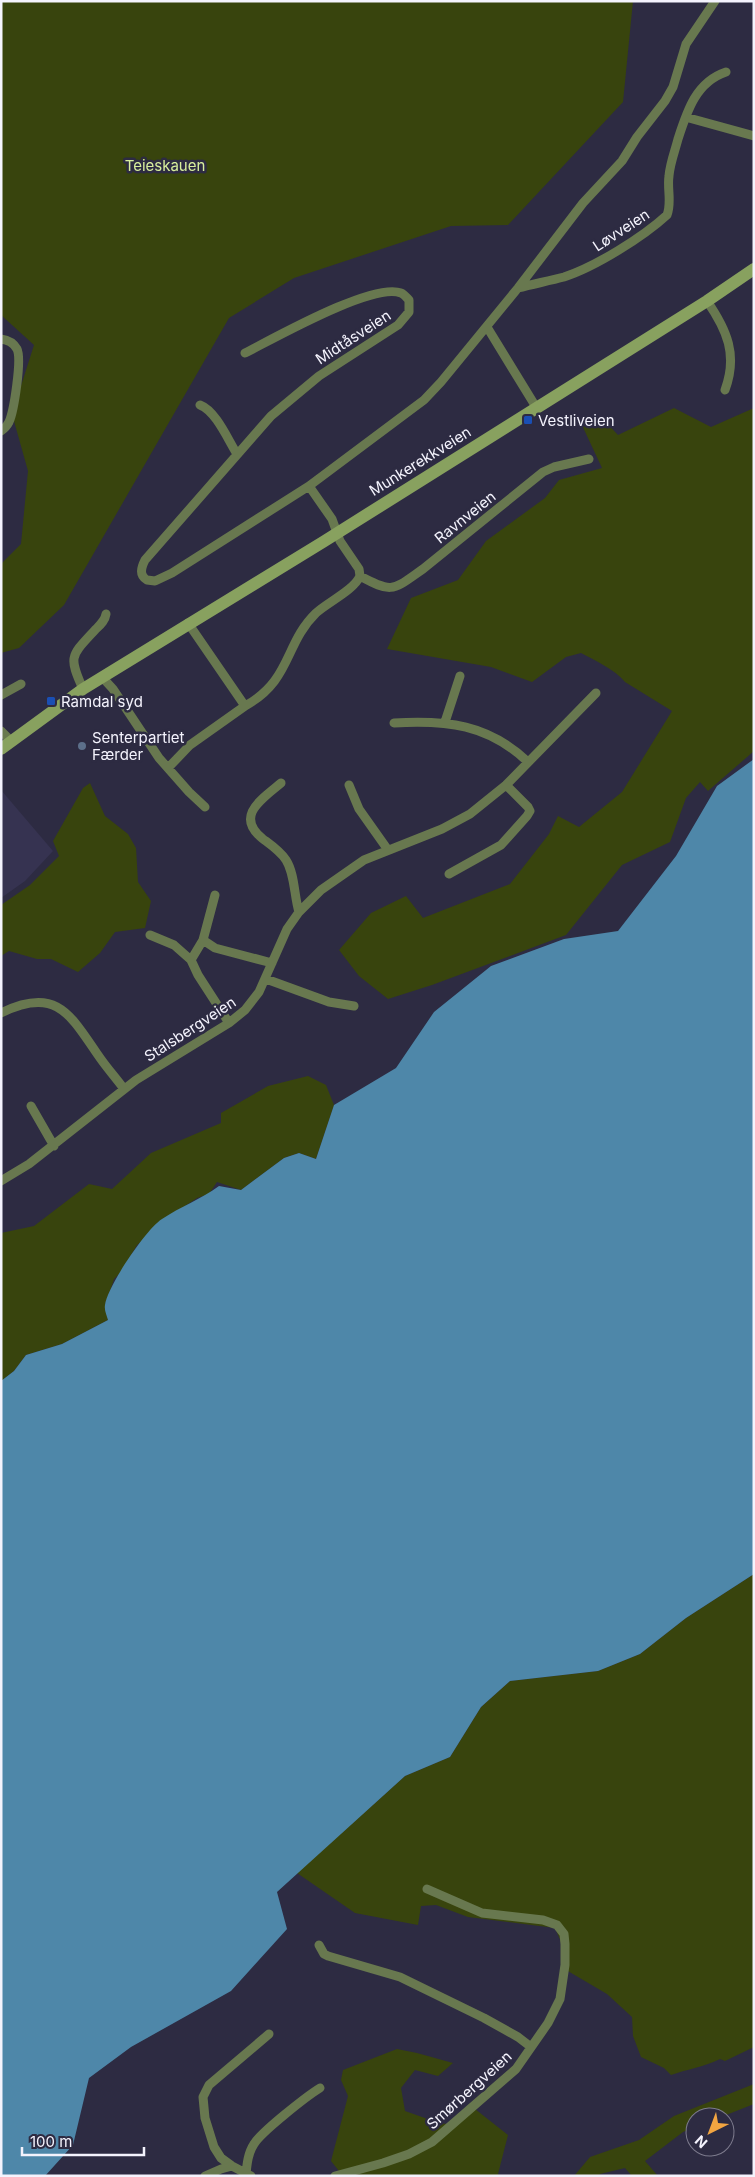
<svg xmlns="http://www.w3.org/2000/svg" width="755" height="2177" font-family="Inter,sans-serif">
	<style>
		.built { fill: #363351 }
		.green { fill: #38440d }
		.water { fill: #4e87a9 }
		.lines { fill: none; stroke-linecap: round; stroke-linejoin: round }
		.minor { stroke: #68784f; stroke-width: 9 }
		.secondary { stroke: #88a15f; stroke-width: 12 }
		.transit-dot { fill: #1a4fb4; stroke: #2d2b42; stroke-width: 2 }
		.service-dot { fill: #5c6f8a; stroke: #2d2b42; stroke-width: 2 }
		.labels { text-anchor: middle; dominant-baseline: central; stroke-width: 5; stroke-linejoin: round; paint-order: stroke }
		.park-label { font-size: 15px; fill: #d8ef9c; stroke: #2d2b42 }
		.street-label { font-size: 15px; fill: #f4f3fd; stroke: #2d2b42 }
		.poi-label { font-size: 15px; fill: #f4f3fd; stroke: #2d2b42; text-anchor: start }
	</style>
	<rect width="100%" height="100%" fill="#2d2b42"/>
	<path class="built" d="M1 790 53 851 25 881 1 898Z"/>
	<path class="green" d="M1 1H633L623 102 508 225 451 226 294 278 229 318 64 605 19 648 1 653V564L21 544 28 471 12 414 34 345 1 315Z
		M674 408 711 427 754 408V751L708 791 700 782 686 798 670 842 622 865 566 935 432 985 388 999 359 976 339 950 371 913 406 896 423 918 510 884 549 834 558 816 579 827 622 792 672 711 625 682C614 669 596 661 581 653L566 657 532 682 491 667 387 649 411 598 458 580 486 541 545 498 559 480 602 468 580 421 600 416 618 435Z
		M90 783 105 816 128 834 136 848 138 882 151 901 145 928 115 932 100 953 78 972 51 959H37L9 951 1 956V905L30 885 59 856 53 841 83 788Z
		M308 1076 326 1085 334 1105 316 1159 299 1153 284 1158 241 1190 217 1182 209 1194 197 1198 182 1208 137 1245 121 1272 114 1279 105 1306 108 1320 62 1344 26 1355 14 1371 1 1381V1233L34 1226 89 1184 112 1189 151 1153 221 1123V1113L268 1086Z
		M754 1574V2047L725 2061 720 2059C704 2067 688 2069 671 2075L664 2068 641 2057 633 2036 632 2017 607 1994 561 1967 562 1944 555 1928 468 1917 436 1905 421 1906 418 1925 355 1913 297 1873 405 1776 450 1757 481 1707 510 1681 598 1671 640 1654 686 1618Z
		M397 2049 417 2053 453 2063 438 2076 415 2070 401 2088 405 2111 439 2123 455 2125 475 2109 508 2135 498 2174 501 2176H343L331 2161 348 2096 341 2080 343 2070Z
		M754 2084V2104L721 2117H695V2127L683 2132 645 2161 658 2176H632L625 2168 600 2174 598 2176H574L590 2157 639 2140 674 2116Z"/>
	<path class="water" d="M754 759V1574L686 1618 640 1654 598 1671 510 1681 481 1707 450 1757 405 1776 277 1892 287 1929 231 1991 131 2047 89 2078 73 2145 45 2176H1V1381L14 1371 26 1355 62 1344 108 1320C107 1316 104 1310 105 1305 107 1287 146 1229 162 1219 180 1207 201 1199 219 1186L241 1190 284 1158 299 1153 316 1159 334 1105 396 1068 434 1012 491 966 564 939 618 931 676 856 717 786Z"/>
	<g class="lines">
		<path class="minor" d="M689 118 754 136
			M518 288C533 284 549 281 564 277 595 267 643 237 667 215 672 203 667 189 669 176 670 163 675 151 678 139 687 111 696 82 726 72
			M707 301C727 330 738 355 725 390
			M487 327 536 407
			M1 339C8 340 13 342 17 349 22 359 14 411 9 422 7 426 4 429 1 431
			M245 353C273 339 373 282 401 293 404 294 407 298 409 300V312L398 325 319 376 271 416 145 560C141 568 139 575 147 580L155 581 172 573 309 486 332 519 340 541 359 569 360 576C393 594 393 590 423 569L543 472 554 467 589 459
			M200 405C216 411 228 440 237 454
			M309 486 424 400 441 382 518 288 583 203 622 161 637 137 665 101 673 87 686 44 715 1
			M188 623 245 706C292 680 284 644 316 613 328 602 354 590 360 576
			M102 677 113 689 159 758 189 792 205 807
			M83 689C68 656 71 656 95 630 100 625 105 621 106 614
			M1 695 21 684
			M445 722 460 676
			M394 723C447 720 488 724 528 762
			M1 731 11 741
			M168 768 190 745 245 706
			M281 783C262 799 234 816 263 839 271 845 280 851 286 860 295 874 294 896 299 912
			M349 785 359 809 388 850
			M449 874 501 845 527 816 530 811 528 807 506 785
			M150 935 174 945 191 960 198 975 229 1023
			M203 940 215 948 272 963
			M191 960 203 940 215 895
			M266 979 329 1002 354 1006
			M1 1013C56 986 70 1014 98 1055 106 1067 116 1078 124 1089
			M31 1106 54 1146
			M1 1181 29 1164 136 1080 229 1023 245 1010 259 992 287 929 299 912 321 890 364 860 442 829 470 814 506 785 596 693
			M319 1945 324 1954 328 1956 400 1977 484 2018 518 2037 531 2047
			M246 2174C247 2164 248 2153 254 2144 261 2132 307 2096 320 2088
			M205 2176 221 2169 232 2166
			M251 2176 232 2166 221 2158 214 2147 205 2118 203 2097 209 2085 269 2034
			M335 2176 383 2163 409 2154 432 2142 516 2069 548 2023 560 1999 565 1965V1944L564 1934 557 1925 543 1920 482 1913 427 1889"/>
		<path class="secondary" d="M1 749 83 689 323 542 707 301 754 269"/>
	</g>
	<g class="transit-dot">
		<rect x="523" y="415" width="10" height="10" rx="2.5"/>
		<rect x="46" y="696" width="10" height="10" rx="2.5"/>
	</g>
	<circle class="service-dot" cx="82" cy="746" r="5"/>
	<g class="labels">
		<g class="park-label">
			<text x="165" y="165">Teieskauen</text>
		</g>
		<g class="street-label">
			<text transform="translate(621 230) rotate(-33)">Løvveien</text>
			<text transform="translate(353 337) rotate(-33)">Midtåsveien</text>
			<text transform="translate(420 461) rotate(-32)">Munkerekkveien</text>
			<text transform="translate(465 517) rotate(-39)">Ravnveien</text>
			<text transform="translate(190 1029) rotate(-33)">Stalsbergveien</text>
			<text transform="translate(469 2090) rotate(-42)">Smørbergveien</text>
		</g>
		<g class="poi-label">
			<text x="538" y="420">Vestliveien</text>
			<text x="61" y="701">Ramdal syd</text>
			<text x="92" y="737">Senterpartiet<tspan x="92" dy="17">Færder</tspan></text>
		</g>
	</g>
	<rect width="755" height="2177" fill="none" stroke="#f4f3fd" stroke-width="5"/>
	<g transform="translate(710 2132) rotate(222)"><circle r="24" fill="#2d2b42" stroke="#7d7b8d"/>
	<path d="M0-4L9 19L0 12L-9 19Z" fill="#f2a541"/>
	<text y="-8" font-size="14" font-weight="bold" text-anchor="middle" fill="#f4f3fd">N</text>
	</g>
	<path d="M22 2147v8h122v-8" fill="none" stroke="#f4f3fd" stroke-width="2.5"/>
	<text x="30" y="2147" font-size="15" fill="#f4f3fd" stroke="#2d2b42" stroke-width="4" paint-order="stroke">100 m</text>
</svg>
